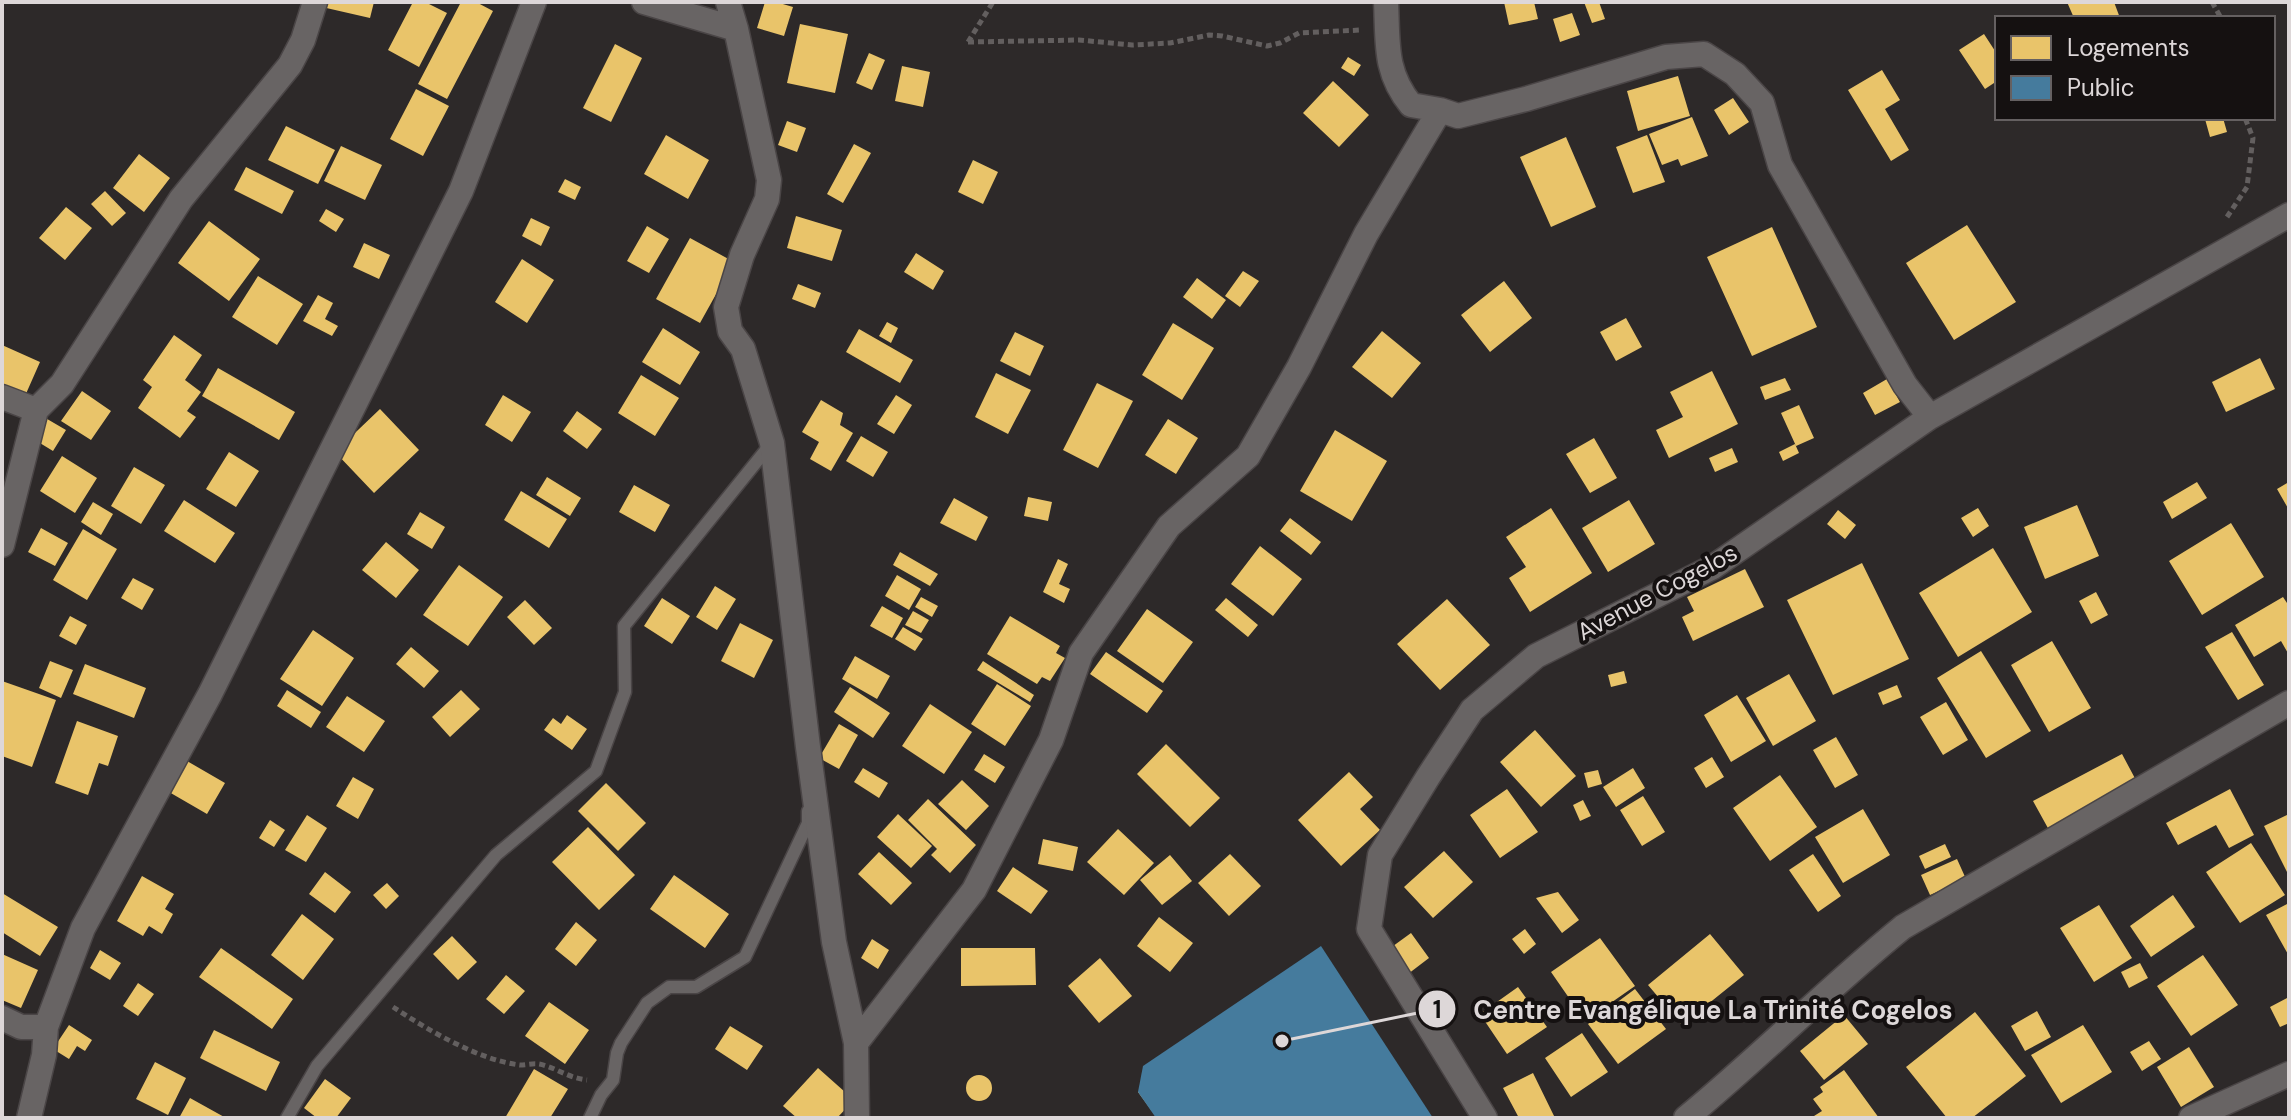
<svg xmlns="http://www.w3.org/2000/svg" width="2291" height="1120" font-family="'DM Sans',sans-serif">
	<style>
		.homes { fill: #e9c46a }
		.public { fill: #457b9d }
		.lines { fill: none; stroke-linecap: round; stroke-linejoin: round }
		.service-casing { stroke: #4a4546; stroke-width: 15 }
		.minor-casing { stroke: #4a4546; stroke-width: 27 }
		.path { stroke: #635f5f; stroke-width: 5; stroke-dasharray: 6 4; stroke-linecap: butt }
		.service { stroke: #686464; stroke-width: 12 }
		.minor { stroke: #686464; stroke-width: 24 }
		.labels { text-anchor: middle; dominant-baseline: central; stroke-width: 8; stroke-linejoin: round; paint-order: stroke }
		.street-label { font-size: 24px; fill: #ddd7d8; stroke: #151111 }
		.leader { fill: none; stroke: #ddd7d8; stroke-width: 3 }
		.callout-dot { fill: #ddd7d8; stroke: #151111; stroke-width: 3 }
		.mark-label { font-size: 24px; text-anchor: middle; font-weight: bold; fill: #111 }
		.callout-label { font-size: 26px; text-anchor: middle; font-weight: bold; fill: #ddd7d8; stroke: #151111; stroke-width: 8; stroke-linejoin: round; paint-order: stroke }
	</style>
	<rect width="100%" height="100%" fill="#2d2929"/>
	<path class="homes" d="M323 2H374L370 18 322 7Z
		M413 2H425L447 13 419 67 388 50Z
		M461 2H476L493 11 447 99 418 84Z
		M765 2H776L793 7 784 36 757 28Z
		M1504 2H1534L1538 19 1509 25Z
		M1584 2H1599L1605 19 1592 23Z
		M2067 2H2114L2120 18H2074Z
		M1572 13 1580 35 1560 42 1553 19Z
		M800 24 848 34 835 93 787 83Z
		M1984 34 1997 54V81L1985 89 1959 50Z
		M615 44 642 58 611 122 583 108Z
		M869 53 885 60 872 90 856 83Z
		M1348 57 1361 65 1354 76 1341 68Z
		M902 66 930 72 923 107 895 101Z
		M1882 70 1900 100 1885 109 1909 150 1891 161 1848 90Z
		M1678 76 1690 116 1638 131 1627 91Z
		M1333 81 1369 115 1339 147 1303 113Z
		M416 89 449 106 423 156 390 139Z
		M1733 98 1749 122 1729 135 1714 110Z
		M1692 117 1708 156 1681 166 1678 159 1662 165 1649 134Z
		M2223 118 2227 132 2210 137 2205 119Z
		M787 121 806 128 797 152 778 145Z
		M286 126 335 150 318 184 268 160Z
		M666 135 709 160 688 199 644 174Z
		M1647 135 1665 182 1633 193 1616 147Z
		M1566 137 1596 207 1551 227 1520 157Z
		M854 144 871 153 843 203 827 194Z
		M341 146 382 165 365 200 324 181Z
		M139 154 170 178 144 212 113 188Z
		M973 160 998 172 983 204 958 192Z
		M246 167 294 191 282 214 234 190Z
		M565 179 581 187 575 200 558 192Z
		M105 191 126 213 112 226 91 204Z
		M66 207 92 228 65 260 39 238Z
		M326 209 344 219 336 232 319 221Z
		M796 216 842 230 832 261 787 248Z
		M531 218 550 227 541 246 522 236Z
		M209 221 260 259 229 301 178 263Z
		M1967 225 2016 302 1954 340 1906 263Z
		M647 226 669 239 649 273 627 261Z
		M1772 227 1817 327 1752 356 1707 257Z
		M690 238 734 262 700 323 656 299Z
		M364 243 390 255 379 279 353 267Z
		M916 253 944 271 933 290 904 272Z
		M522 259 554 280 527 323 495 302Z
		M1243 271 1259 281 1240 307 1225 296Z
		M258 276 303 304 277 345 232 317Z
		M1197 278 1226 300 1212 319 1183 297Z
		M1504 281 1532 318 1490 352 1461 315Z
		M798 284 821 293 815 308 792 299Z
		M318 295 333 303 325 319 338 326 332 336 303 321Z
		M1626 318 1642 347 1616 361 1600 332Z
		M887 322 898 328 891 343 879 336Z
		M1173 323 1214 348 1182 400 1142 375Z
		M663 328 700 352 680 385 642 362Z
		M859 329 913 360 900 383 846 352Z
		M1382 331 1421 363 1392 398 1352 367Z
		M1015 332 1044 346 1030 376 1000 361Z
		M174 335 202 355 185 380 201 392 187 411 196 417 180 438 138 408 152 387 143 380Z
		M2 345 40 362 25 396 2 386Z
		M2260 358 2275 389 2226 412 2212 382Z
		M218 368 295 412 279 440 202 396Z
		M1712 371 1738 424 1669 458 1656 430 1683 417 1670 392Z
		M996 373 1031 390 1008 434 975 417Z
		M641 375 679 398 655 436 618 413Z
		M1785 378 1791 390 1765 400 1760 387Z
		M1887 379 1900 402 1875 415 1863 393Z
		M1097 383 1133 401 1098 468 1063 450Z
		M82 391 111 411 91 440 61 421Z
		M503 395 531 412 512 442 485 425Z
		M896 395 912 405 894 434 877 424Z
		M821 400 843 413 840 425 853 433 831 471 810 459 819 442 802 432Z
		M1799 405 1814 438 1796 446 1781 413Z
		M380 409 419 450 374 493 335 452Z
		M577 411 602 429 587 449 563 431Z
		M42 416 66 430 53 451 30 437Z
		M1168 419 1198 438 1176 474 1145 455Z
		M1335 430 1387 461 1352 521 1300 491Z
		M861 436 888 452 873 477 846 461Z
		M1594 438 1617 478 1590 493 1566 454Z
		M1795 444 1799 453 1783 461 1779 452Z
		M1732 448 1738 462 1715 472 1709 458Z
		M229 452 259 471 236 507 206 489Z
		M62 456 97 478 75 513 40 491Z
		M134 467 165 485 141 524 111 506Z
		M547 477 581 498 570 516 536 495Z
		M2197 482 2207 498 2172 519 2163 502Z
		M2289 482V510L2277 489Z
		M634 485 670 505 655 532 619 512Z
		M521 491 567 519 549 548 504 520Z
		M1028 497 1052 502 1048 521 1024 516Z
		M954 498 988 517 976 541 940 523Z
		M184 500 235 533 215 563 164 531Z
		M1629 500 1655 544 1608 572 1582 528Z
		M93 502 113 514 101 535 81 522Z
		M2077 505 2099 556 2045 579 2024 527Z
		M1551 508 1592 573 1530 612 1509 578 1526 567 1506 537Z
		M1978 508 1989 526 1973 537 1961 518Z
		M1838 510 1856 525 1845 539 1827 524Z
		M420 512 445 527 432 549 407 534Z
		M1290 518 1321 542 1311 555 1280 531Z
		M2231 523 2264 577 2202 615 2169 561Z
		M41 528 68 543 55 566 28 552Z
		M83 529 117 549 87 600 53 580Z
		M386 542 419 570 396 598 362 570Z
		M1260 546 1302 579 1273 616 1231 584Z
		M1993 548 2032 612 1958 657 1919 593Z
		M900 552 938 574 930 586 893 565Z
		M1058 559 1068 564 1059 584 1070 589 1064 603 1043 592Z
		M1862 563 1909 659 1833 695 1787 600Z
		M459 565 503 597 468 646 423 615Z
		M1745 569 1764 607 1693 641 1682 617 1694 611 1687 597Z
		M897 575 921 589 909 610 885 596Z
		M133 578 154 589 142 610 121 598Z
		M715 586 736 599 717 630 696 617Z
		M2096 592 2108 615 2091 624 2079 601Z
		M921 597 938 606 932 617 915 607Z
		M2283 597 2289 606V655L2281 641 2254 657 2235 625Z
		M662 598 690 616 672 644 644 626Z
		M1226 598 1258 625 1248 637 1215 610Z
		M1447 599 1490 645 1440 690 1397 644Z
		M525 600 552 628 534 645 507 617Z
		M882 606 903 618 892 638 870 626Z
		M1147 609 1193 642 1163 683 1117 651Z
		M913 611 929 620 921 633 905 625Z
		M70 616 87 625 76 645 59 636Z
		M1010 616 1060 646 1056 653 1065 658 1050 681 1042 677 1037 684 987 654Z
		M740 623 773 640 754 678 721 661Z
		M903 627 923 639 915 651 895 639Z
		M313 630 354 658 322 706 280 679Z
		M2232 632 2264 685 2238 700 2205 647Z
		M2052 641 2091 708 2049 732 2011 665Z
		M411 647 439 671 424 688 396 664Z
		M1981 651 2031 731 1986 758 1937 678Z
		M1106 652 1163 691 1147 713 1090 674Z
		M855 656 890 676 877 699 842 679Z
		M50 661 73 670 61 698 39 688Z
		M983 661 1034 695 1030 702 977 670Z
		M85 664 146 688 134 718 73 694Z
		M1624 671 1627 683 1611 687 1608 675Z
		M1789 674 1816 721 1773 746 1746 698Z
		M2 681 56 700 32 767 2 756Z
		M997 684 1031 706 1005 746 971 724Z
		M1897 685 1902 697 1883 705 1878 693Z
		M850 687 890 713 873 738 834 712Z
		M287 690 321 712 311 728 277 706Z
		M461 690 480 709 450 737 432 717Z
		M1737 695 1766 741 1731 762 1704 715Z
		M347 696 385 721 364 752 326 727Z
		M1946 702 1968 740 1943 755 1920 717Z
		M930 704 972 732 944 774 902 746Z
		M567 715 587 729 572 750 544 730 553 718 561 724Z
		M77 721 118 736 108 766 99 763 88 795 55 783Z
		M839 724 858 735 839 769 819 758Z
		M1535 730 1576 776 1541 807 1500 762Z
		M1836 737 1858 775 1835 788 1813 750Z
		M1166 744 1220 798 1190 827 1137 774Z
		M984 754 1005 767 995 783 974 770Z
		M2122 754 2138 784 2049 830 2033 801Z
		M1712 757 1724 777 1706 788 1694 768Z
		M187 761 225 783 207 814 169 792Z
		M863 768 888 783 879 798 854 782Z
		M1633 768 1645 788 1616 807 1603 787Z
		M1598 770 1602 784 1588 788 1584 773Z
		M1349 772 1373 797 1360 809 1380 830 1341 866 1298 820Z
		M1780 775 1817 827 1770 861 1733 808Z
		M353 777 374 789 358 819 336 806Z
		M962 780 989 806 966 830 938 804Z
		M606 783 646 823 618 851 578 811Z
		M1507 789 1538 832 1500 858 1470 815Z
		M2230 789 2254 835 2229 848 2216 825 2178 845 2166 823Z
		M1643 796 1665 832 1642 846 1620 810Z
		M928 799 976 845 950 873 931 855 937 849 908 820Z
		M1583 800 1591 816 1580 821 1573 805Z
		M1863 809 1890 855 1843 883 1815 837Z
		M898 814 932 846 911 868 877 837Z
		M2289 814V876L2264 826Z
		M307 815 327 828 306 862 285 850Z
		M270 820 285 830 274 847 259 838Z
		M588 827 635 875 599 910 552 862Z
		M1118 829 1154 863 1124 895 1087 862Z
		M1043 839 1078 847 1073 871 1038 864Z
		M2251 843 2285 895 2240 923 2206 872Z
		M1945 844 1951 857 1925 869 1919 856Z
		M1444 851 1473 882 1433 918 1404 887Z
		M879 852 912 883 891 905 858 874Z
		M1230 854 1261 886 1229 916 1198 883Z
		M1813 854 1841 896 1818 912 1789 870Z
		M1170 855 1192 881 1162 905 1140 880Z
		M1957 859 1966 879 1930 895 1921 875Z
		M1013 867 1048 891 1031 914 997 891Z
		M325 872 351 892 335 913 309 894Z
		M674 875 729 914 705 948 650 909Z
		M142 876 174 894 165 909 173 914 162 934 149 926 143 936 117 921Z
		M387 883 399 896 386 909 373 895Z
		M1558 892 1579 920 1562 933 1536 898Z
		M2 893 58 927 40 956 2 932Z
		M2173 895 2195 927 2151 957 2130 926Z
		M2289 903V956L2266 915Z
		M2099 905 2132 958 2094 982 2060 928Z
		M302 914 334 939 303 980 271 955Z
		M1159 917 1193 943 1170 972 1137 946Z
		M576 922 597 940 576 966 555 949Z
		M1525 929 1536 944 1524 954 1512 939Z
		M1411 933 1429 958 1408 974 1389 949Z
		M1710 934 1744 975 1682 1025 1648 985Z
		M452 936 477 962 458 980 433 954Z
		M1600 938 1635 986 1585 1021 1551 972Z
		M872 939 889 950 878 969 861 958Z
		M221 948 293 999 272 1029 199 977Z
		M961 948H1035L1036 985 961 986Z
		M100 950 121 963 110 980 90 968Z
		M2 954 38 970 21 1008 2 1000Z
		M2203 955 2238 1005 2191 1036 2157 986Z
		M1100 958 1132 996 1099 1023 1068 986Z
		M2140 963 2148 978 2129 988 2121 972Z
		M506 975 525 991 504 1014 486 999Z
		M138 983 154 994 138 1016 123 1006Z
		M1518 987 1547 1027 1507 1054 1480 1014Z
		M1635 989 1666 1029 1618 1064 1588 1024Z
		M2289 997V1023L2280 1027 2270 1007Z
		M549 1002 589 1030 565 1064 525 1036Z
		M2037 1011 2051 1037 2025 1051 2011 1026Z
		M1975 1012 2026 1076 1972 1118H1947L1906 1067Z
		M1844 1015 1868 1044 1824 1080 1800 1051Z
		M1246 1017 1276 1060 1191 1118H1157L1138 1092Z
		M69 1025 92 1040 85 1051 77 1046 69 1059 53 1049Z
		M2083 1025 2112 1072 2061 1103 2031 1055Z
		M730 1026 763 1046 747 1070 715 1049Z
		M214 1030 280 1062 266 1091 200 1058Z
		M1582 1033 1608 1072 1571 1097 1545 1058Z
		M2149 1041 2161 1059 2142 1071 2130 1052Z
		M2189 1047 2214 1087 2181 1107 2157 1067Z
		M155 1062 186 1078 168 1115 136 1099Z
		M818 1068 854 1100 837 1118H797L783 1106Z
		M534 1069 568 1089 550 1118H505Z
		M1367 1069 1400 1118H1293Z
		M1844 1070 1879 1118H1816L1814 1116 1822 1111 1813 1099 1823 1092 1820 1087Z
		M1533 1073 1555 1118H1519L1503 1088Z
		M966 1088a13 13 0 1 1 26 0a13 13 0 1 1-26 0Z
		M325 1079 351 1098 336 1118H317L304 1108Z
		M190 1098 226 1118H179Z
		M1234 1103 1244 1118H1212Z"/>
	<path class="public" d="M1321 946 1433 1118H1156L1138 1092 1143 1066Z"/>
	<g class="lines">
		<g class="service-casing">
			<path id="service" d="M287 1118 317 1066 496 855 596 771 625 692 624 626 770 445
				M590 1118 601 1095 613 1080 617 1053 621 1043 647 1003 669 987H696L745 957 808 823V811"/>
		</g>
		<g class="minor-casing">
			<path id="minor" d="M644 2 736 29
				M728 2 736 29 769 180 767 199 742 255 726 307 730 331 743 349 772 443 808 747 834 942 856 1043 857 1118
				M1386 2C1388 43 1384 72 1411 105L1440 110 1458 116 1526 99 1666 57 1704 54 1735 74 1762 103 1780 165 1905 385 1930 417
				M2 397 36 410
				M2 545 36 410 62 384 181 199 290 65 303 40 315 2
				M2 1018 21 1027H46
				M856 1043 974 890 1051 740 1081 653 1169 526 1248 456 1299 367 1366 234 1440 110
				M29 1118 44 1055 46 1027 83 928 210 694 461 191 534 2
				M1485 1118 1369 929 1380 855 1428 777 1472 710 1536 656 1713 567 1930 417 2289 215
				M1686 1118C1760 1057 1828 988 1903 927L2289 703
				M2191 1118 2289 1074"/>
		</g>
		<path class="path" d="M2212 2 2221 18
			M968 42 1079 40 1132 45 1170 43 1209 35 1222 36 1267 46 1280 43 1299 33 1361 30
			M968 42 993 2
			M2227 217 2247 187 2253 138 2245 118
			M393 1007C428 1030 478 1060 520 1065 526 1065 533 1063 539 1064 555 1067 568 1078 587 1080"/>
		<use href="#service" class="service"/>
		<use href="#minor" class="minor"/>
	</g>
	<g class="labels">
		<g class="street-label">
			<text transform="translate(1657 592) rotate(-28)">Avenue Cogelos</text>
		</g>
	</g>
	<path class="leader" d="M1282 1041L1437 1009"/>
	<g class="callout-dot">
		<circle cx="1282" cy="1041" r="8"/>
		<circle cx="1437" cy="1009" r="20"/>
	</g>
	<g class="mark-label">
		<text x="1437" y="1018">1</text>
	</g>
	<g class="callout-label">
		<text x="1713" y="1019">Centre Evangélique La Trinité Cogelos</text>
	</g>
	<rect width="2291" height="1120" fill="none" stroke="#ddd7d8" stroke-width="8"/>
	<rect x="1995" y="16" width="280" height="104" fill="#151111" stroke="#656061" stroke-width="2"/>
	<rect x="2011" y="36" width="40" height="24" fill="#e9c46a" stroke="#656061" stroke-width="2"/>
	<text x="2067" y="56" font-size="24" fill="#ddd7d8">Logements</text>
	<rect x="2011" y="76" width="40" height="24" fill="#457b9d" stroke="#656061" stroke-width="2"/>
	<text x="2067" y="96" font-size="24" fill="#ddd7d8">Public</text>
</svg>
